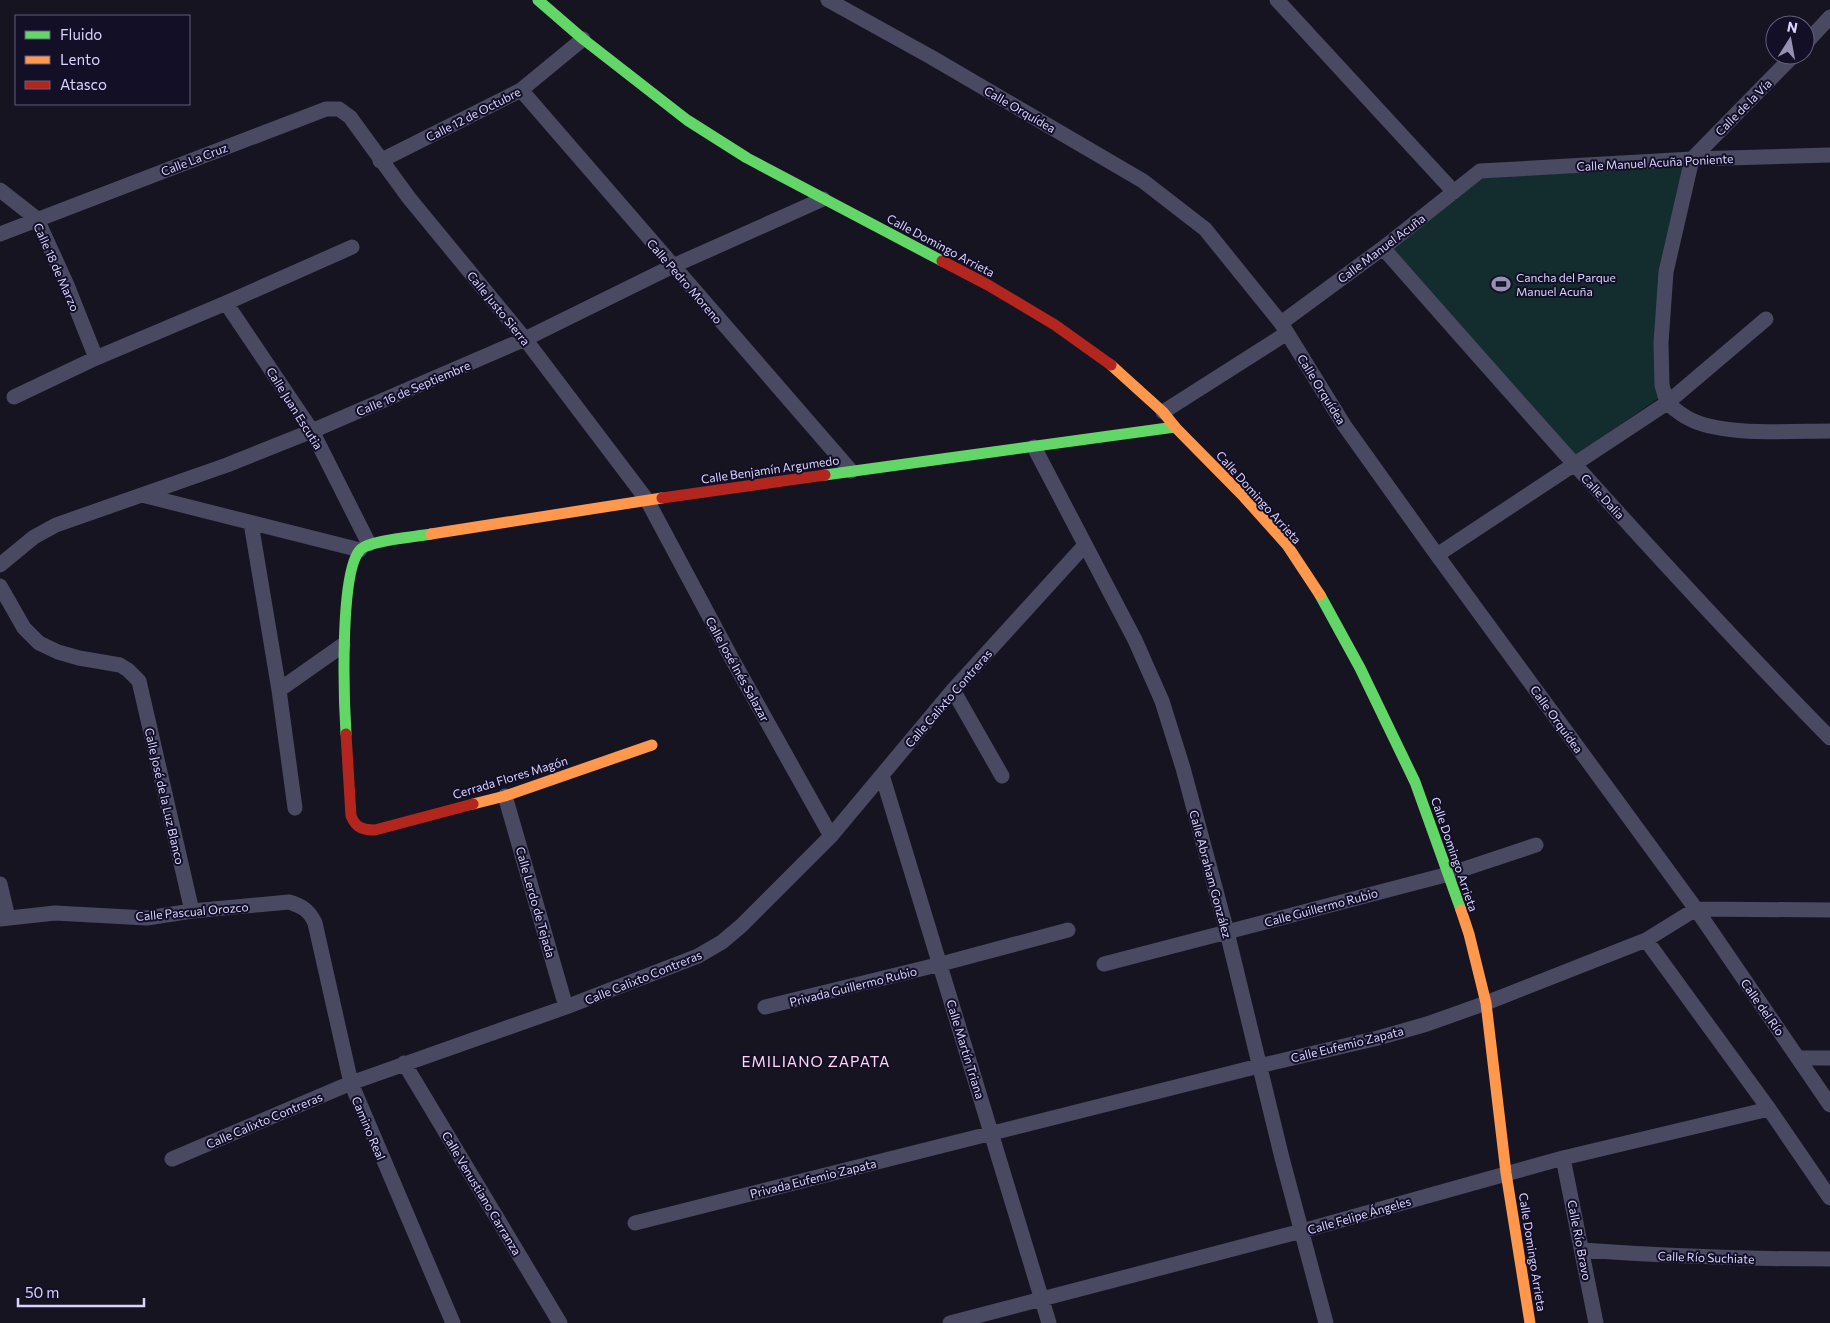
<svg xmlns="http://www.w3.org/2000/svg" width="1830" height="1323" font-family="Commissioner,sans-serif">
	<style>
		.green { fill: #132c2d }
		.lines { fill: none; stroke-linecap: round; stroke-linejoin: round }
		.street { stroke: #4a4962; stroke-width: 15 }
		.fast { stroke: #63d668; stroke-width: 11 }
		.slow { stroke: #ff974d; stroke-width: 11 }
		.jam { stroke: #b3261e; stroke-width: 11 }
		.labels { text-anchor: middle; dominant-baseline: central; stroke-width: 4; stroke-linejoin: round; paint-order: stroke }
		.street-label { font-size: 12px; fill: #d9d4ff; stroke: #130f26 }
		.poi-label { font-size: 12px; fill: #d9d4ff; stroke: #130f26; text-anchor: start }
		.quarter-label { font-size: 15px; letter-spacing: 1px; fill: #ffd6f0; stroke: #130f26 }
	</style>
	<rect width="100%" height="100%" fill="#161421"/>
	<path class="green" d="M1684 166 1660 397 1574 457 1392 248 1481 177Z"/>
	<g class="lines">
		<path class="street" d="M828 0 931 57 1143 181 1205 229 1281 323 1344 425 1437 555 1696 909 1830 1105
			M1277 0 1454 192
			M1805 44 1830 17
			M521 90 851 471
			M380 161 521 90 583 39
			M0 190 37 219 67 285 96 358
			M0 234 326 109H339L350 117 409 198 525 339 647 500 732 659 831 836
			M1383 248C1529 414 1675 580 1830 738
			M226 303 312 431 369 544
			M1281 323 1383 248 1480 171 1692 159 1830 155
			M14 397 96 358 226 303 352 247
			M1667 403 1662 385 1661 343 1666 272 1692 159 1794 55
			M1667 403C1673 408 1679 413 1686 417 1718 437 1791 431 1830 431
			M1163 412 1287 333
			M1034 447 1135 640 1162 701 1183 768 1227 932 1282 1158 1326 1323
			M142 495 360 550
			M251 523 279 690
			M1437 555 1667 403 1766 319
			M0 565 34 537 56 525 227 465 312 431 525 339 673 266 823 199
			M0 586 24 628 39 643 58 652 79 658 120 665 128 670 139 681 192 911
			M953 690 1002 776
			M882 775 1049 1323
			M505 796 566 1007
			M295 808 279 690 343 645
			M0 884 8 918
			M0 919 55 913 147 918 192 911 289 902C302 906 309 910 315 923L351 1083 453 1323
			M1646 940 1769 1109 1830 1198
			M1104 964 1449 874 1536 845
			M765 1007 941 964 1068 930
			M1798 1058H1830
			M404 1063 560 1323
			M1563 1158 1596 1323
			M172 1159 351 1083 566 1007 698 956 722 942 741 926 831 836 953 690 1085 545
			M635 1223 1259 1066 1378 1038 1427 1024 1486 1003 1646 940 1696 909 1830 910
			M1582 1250C1665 1256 1747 1259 1830 1259
			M950 1323 1302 1231 1563 1158 1769 1109"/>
		<path class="fast" d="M538 0 583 39 687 120 747 158 942 261
			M825 475 1175 427
			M1320 595 1360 668 1415 782 1461 910
			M346 734C344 702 339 569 361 549 371 540 415 537 431 534"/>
		<path class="slow" d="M1111 365 1163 412 1175 427 1244 497 1287 545 1320 595
			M431 534 662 498
			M473 804 505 796 652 745
			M1461 910 1469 934 1486 1003 1506 1173 1530 1323"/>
		<path class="jam" d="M942 261 988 285 1055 325 1111 365
			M662 498 825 475
			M346 734 351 816C356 828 363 830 375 830L473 804"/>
	</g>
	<defs>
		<g id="stadium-bare" transform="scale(1.5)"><path d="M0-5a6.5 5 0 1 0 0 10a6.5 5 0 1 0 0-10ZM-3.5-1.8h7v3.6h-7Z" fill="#9591b1" stroke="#130f26" stroke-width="2.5" paint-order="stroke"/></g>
	</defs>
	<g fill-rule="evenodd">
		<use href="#stadium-bare" x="1501" y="284"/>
	</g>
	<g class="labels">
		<g class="street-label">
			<text transform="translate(1743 107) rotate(-45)">Calle de la Vía</text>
			<text transform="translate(1020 109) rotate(30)">Calle Orquídea</text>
			<text transform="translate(473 114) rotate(-27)">Calle 12 de Octubre</text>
			<text transform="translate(194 159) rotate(-21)">Calle La Cruz</text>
			<text transform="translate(1655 162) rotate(-3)">Calle Manuel Acuña Poniente</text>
			<text transform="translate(941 245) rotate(28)">Calle Domingo Arrieta</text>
			<text transform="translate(1381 248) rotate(-37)">Calle Manuel Acuña</text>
			<text transform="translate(57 267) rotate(66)">Calle 18 de Marzo</text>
			<text transform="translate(685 281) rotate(49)">Calle Pedro Moreno</text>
			<text transform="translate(499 308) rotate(51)">Calle Justo Sierra</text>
			<text transform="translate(413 388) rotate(-23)">Calle 16 de Septiembre</text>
			<text transform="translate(1322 389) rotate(58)">Calle Orquídea</text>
			<text transform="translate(295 408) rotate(58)">Calle Juan Escutia</text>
			<text transform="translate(770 469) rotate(-8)">Calle Benjamín Argumedo</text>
			<text transform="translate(1603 496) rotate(47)">Calle Dalia</text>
			<text transform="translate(1259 497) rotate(48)">Calle Domingo Arrieta</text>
			<text transform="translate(738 669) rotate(61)">Calle José Inés Salazar</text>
			<text transform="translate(948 698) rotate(-49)">Calle Calixto Contreras</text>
			<text transform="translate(1557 719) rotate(54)">Calle Orquídea</text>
			<text transform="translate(510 777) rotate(-17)">Cerrada Flores Magón</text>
			<text transform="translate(165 796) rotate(77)">Calle José de la Luz Blanco</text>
			<text transform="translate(1455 854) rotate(71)">Calle Domingo Arrieta</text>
			<text transform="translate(1211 874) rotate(75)">Calle Abraham González</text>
			<text transform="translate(536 902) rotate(74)">Calle Lerdo de Tejada</text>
			<text transform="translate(1321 907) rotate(-15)">Calle Guillermo Rubio</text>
			<text transform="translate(192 911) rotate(-5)">Calle Pascual Orozco</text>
			<text transform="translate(643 977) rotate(-22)">Calle Calixto Contreras</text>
			<text transform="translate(853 986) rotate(-14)">Privada Guillermo Rubio</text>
			<text transform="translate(1763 1007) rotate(55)">Calle del Río</text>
			<text transform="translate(1347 1044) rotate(-14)">Calle Eufemio Zapata</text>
			<text transform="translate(966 1049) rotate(73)">Calle Martín Triana</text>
			<text transform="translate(264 1120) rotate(-23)">Calle Calixto Contreras</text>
			<text transform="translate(369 1128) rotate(67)">Camino Real</text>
			<text transform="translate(813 1178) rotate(-14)">Privada Eufemio Zapata</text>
			<text transform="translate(482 1193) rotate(59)">Calle Venustiano Carranza</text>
			<text transform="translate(1359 1215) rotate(-16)">Calle Felipe Ángeles</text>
			<text transform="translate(1580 1240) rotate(79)">Calle Río Bravo</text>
			<text transform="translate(1533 1252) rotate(81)">Calle Domingo Arrieta</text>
			<text transform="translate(1706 1257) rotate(2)">Calle Río Suchiate</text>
		</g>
		<g class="poi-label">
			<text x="1516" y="277">Cancha del Parque<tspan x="1516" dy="14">Manuel Acuña</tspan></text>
		</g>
		<g class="quarter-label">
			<text x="816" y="1061">EMILIANO ZAPATA</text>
		</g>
	</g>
	<rect x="15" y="15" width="175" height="90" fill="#130f26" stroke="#625e7d"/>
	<rect x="25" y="31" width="25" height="8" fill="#63d668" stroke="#625e7d"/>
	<text x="60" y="40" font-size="15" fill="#d9d4ff">Fluido</text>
	<rect x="25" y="56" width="25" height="8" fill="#ff974d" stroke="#625e7d"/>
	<text x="60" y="65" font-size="15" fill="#d9d4ff">Lento</text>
	<rect x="25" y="81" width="25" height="8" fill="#b3261e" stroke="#625e7d"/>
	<text x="60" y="90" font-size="15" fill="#d9d4ff">Atasco</text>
	<g transform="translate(1790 40) rotate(11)"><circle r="24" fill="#130f26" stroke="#625e7d"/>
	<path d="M0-4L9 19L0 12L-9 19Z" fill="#9591b1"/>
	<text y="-8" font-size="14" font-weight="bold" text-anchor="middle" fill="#d9d4ff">N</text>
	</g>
	<path d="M18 1298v8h126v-8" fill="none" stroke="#d9d4ff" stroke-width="2.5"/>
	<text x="25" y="1298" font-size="15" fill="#d9d4ff" stroke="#130f26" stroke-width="4" paint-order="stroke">50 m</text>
</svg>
